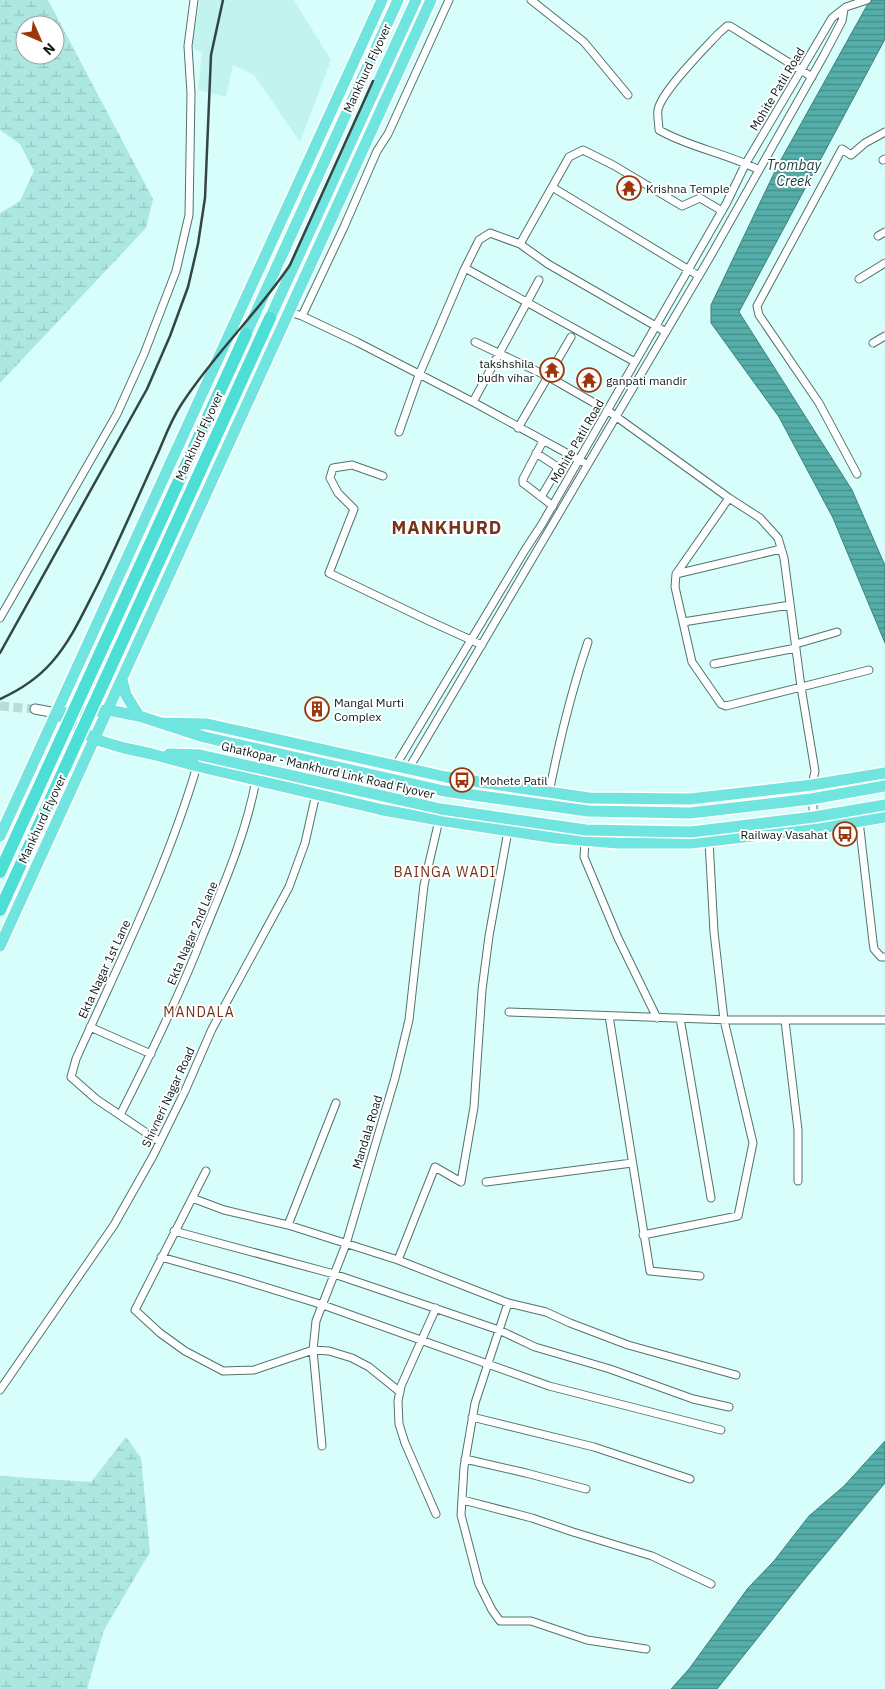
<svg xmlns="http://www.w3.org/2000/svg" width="885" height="1689" font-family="'IBM Plex Sans',sans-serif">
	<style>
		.built { fill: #c3f3ef }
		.wetland { fill: url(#wetland-marsh); fill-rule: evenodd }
		.water { fill: url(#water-rules); stroke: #3e817d }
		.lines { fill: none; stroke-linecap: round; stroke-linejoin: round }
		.tertiary-tunnel { stroke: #b8dcd8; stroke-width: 9; stroke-dasharray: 9 4.5; stroke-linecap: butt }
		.minor-casing { stroke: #507370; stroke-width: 9 }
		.tertiary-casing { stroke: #507370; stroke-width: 11 }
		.trunk-casing { stroke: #fff; stroke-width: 14 }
		.minor { stroke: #fff; stroke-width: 7 }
		.tertiary { stroke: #fff; stroke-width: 9 }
		.trunk { stroke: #70e4de; stroke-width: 11 }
		.rail { stroke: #334644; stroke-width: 2.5 }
		.trunk-bridge-casing { stroke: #fff; stroke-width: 14; stroke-linecap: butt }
		.motorway-bridge-casing { stroke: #fff; stroke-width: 15; stroke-linecap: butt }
		.trunk-bridge { stroke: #70e4de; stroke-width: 11 }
		.motorway-bridge { stroke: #4dded6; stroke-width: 12 }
		.labels { text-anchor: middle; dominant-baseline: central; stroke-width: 4; stroke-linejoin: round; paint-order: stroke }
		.street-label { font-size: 12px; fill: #0a1817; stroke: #fff }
		.poi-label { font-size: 12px; fill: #0a1817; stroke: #fff; text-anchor: start }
		.water-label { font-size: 14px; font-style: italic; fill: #133d3b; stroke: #fff }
		.neighbourhood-label { font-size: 14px; letter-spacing: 1px; fill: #77341c; stroke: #fff }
		.district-label { font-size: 18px; font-weight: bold; letter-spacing: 1px; fill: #77341c; stroke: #fff }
	</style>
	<defs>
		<pattern id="wetland-marsh" width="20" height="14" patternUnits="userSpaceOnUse" patternTransform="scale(1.25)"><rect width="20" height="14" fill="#ade7e2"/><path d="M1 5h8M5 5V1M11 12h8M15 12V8" fill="none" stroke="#94c5c1"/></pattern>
		<pattern id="water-rules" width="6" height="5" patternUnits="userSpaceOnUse" patternTransform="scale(1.25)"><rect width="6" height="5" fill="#55aea9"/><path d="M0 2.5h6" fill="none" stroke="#458d89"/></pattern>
	</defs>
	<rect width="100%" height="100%" fill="#d7fefa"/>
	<path class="built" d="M200 0H294L331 60 300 142 254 75 233 65 226 97 198 90 202 53 191 47Z"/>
	<path class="wetland" d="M0 0H48L153 199 146 228 0 383V213L20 201 34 171 20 144 0 130ZM25 25H55V55H25Z
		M126 1437 141 1458 150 1552 104 1630 87 1689H0V1476L91 1482Z"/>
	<path class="water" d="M870 0H885V39L739 312 852 490 883 561 885 565V643L833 518 779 417 711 323V305L778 165Z
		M885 1441V1483L803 1581 717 1689H671L689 1669 748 1588 774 1561 809 1516 844 1486Z"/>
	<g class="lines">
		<path class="tertiary-tunnel" d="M0 706 35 709"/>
		<g class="minor-casing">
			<path id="minor" d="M531 0 584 42 628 95
				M883 160 885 159
				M759 170C727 153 690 148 659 130 659 124 657 116 658 110 661 92 704 49 718 34L727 26H730L812 77
				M552 187 699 276
				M878 236 885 232
				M520 244 569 157 583 150 613 165 682 206 700 198 722 211
				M465 268 635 362
				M859 279 885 263
				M289 312 302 316 344 227 377 151 388 134 449 0
				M302 316 357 342 473 402 583 462
				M475 342 549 377 596 404
				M873 343 885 336
				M473 402 539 280
				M607 410 729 498 760 518 778 538 784 558 801 687 815 771 812 785 814 829
				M518 428 571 337
				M399 432 419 375 464 270 479 240 490 233 520 244 548 264 666 332
				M543 441 523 479V483L553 506
				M536 453 556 466 557 470 541 497
				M857 474 819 403 759 315 757 306 842 149 851 155 865 143 885 132
				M383 476 352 465 333 468 330 478 338 493 354 509 329 573 427 620 482 645
				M729 498 676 574 675 587 692 662 721 704 726 706 869 670
				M676 574 781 549
				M0 618 117 414 144 354 176 271 189 215 191 93 188 46 194 0
				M683 622 790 605
				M796 644 837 632
				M714 664 796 648
				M549 793C559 742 571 692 588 642
				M383 810 396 765 525 550 542 524 726 204 746 163 832 18 846 7 867 0
				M394 812 409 768 710 257 824 55 842 21 844 9
				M859 821 873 942 874 949 881 957H885
				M585 841 584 857 618 938 657 1018
				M509 1012 730 1020H885
				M609 1016 650 1271 700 1276
				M680 1018 711 1198
				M785 1021 798 1130V1181
				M90 1027 151 1054
				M120 1115C150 1056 179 997 203 935 224 884 246 834 256 780
				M160 1142 96 1099 71 1077 76 1059C119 963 167 868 197 766
				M206 1171 135 1310 160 1333 185 1351 223 1371 254 1370 313 1350 329 1351 352 1358 369 1367 400 1392
				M486 1182 632 1163
				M192 1198 224 1210 288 1225 398 1260 508 1303 546 1312 570 1323 628 1345 736 1375
				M288 1225 336 1103
				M174 1231 334 1274 499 1330 535 1347 610 1369 693 1399 729 1407
				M643 1235 738 1216 753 1143 724 1020 714 932 709 841
				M161 1257 239 1279 323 1305 549 1386 721 1430
				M398 1260 435 1167 461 1182 474 1107 482 990 489 936 508 831
				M508 1303 475 1403 464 1467 461 1515 479 1584 492 1610 500 1621H531L587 1640 646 1649
				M0 1390 114 1225 153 1156 185 1091 212 1029 289 887 305 843 316 794
				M472 1417 594 1447 690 1479
				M322 1446 313 1350 316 1321 346 1244 395 1078 409 1020 424 885 439 820
				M465 1459 526 1473 586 1489
				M463 1500 532 1518 573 1532 652 1556 711 1584
				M436 1514 405 1443 399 1424 398 1401 401 1386 436 1308"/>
		</g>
		<g class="tertiary-casing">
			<path id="tertiary" d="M35 709 56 713"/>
		</g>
		<g class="trunk-casing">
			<path id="trunk" d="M270 318 416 0
				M246 334 398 0
				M122 680 126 695 139 716
				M65 713 108 710 139 716 204 737
				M62 717 94 739 124 748 152 754 197 766 383 810 439 820 556 838 618 843H691L814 829 885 817
				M160 723 207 724 446 777 589 798 690 799 812 785 885 773
				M169 754 200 755
				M0 836 382 0
				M0 946 431 0"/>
		</g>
		<use href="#minor" class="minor"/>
		<use href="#tertiary" class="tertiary"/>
		<use href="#trunk" class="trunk"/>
		<path class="rail" d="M0 653 147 389 170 336 188 287 198 244 205 198 211 55 223 0
			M0 699C20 690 38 678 52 662 72 639 84 611 98 584 119 541 138 497 158 453 165 437 171 420 181 405 213 355 257 314 290 265L373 81"/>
		<g class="trunk-bridge-casing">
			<path id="trunk-bridge" d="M204 737 444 791 588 811 690 813 811 799 885 786
				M200 755 441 809 586 830 691 832 814 817 885 805"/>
		</g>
		<g class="motorway-bridge-casing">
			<path id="motorway-bridge" d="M0 872 246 334
				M0 910 270 318"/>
		</g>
		<use href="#trunk-bridge" class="trunk-bridge"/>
		<use href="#motorway-bridge" class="motorway-bridge"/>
	</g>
	<defs>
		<g id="temple-ring" transform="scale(1.25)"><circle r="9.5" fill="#fff" stroke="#9c370b" stroke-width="1.5"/><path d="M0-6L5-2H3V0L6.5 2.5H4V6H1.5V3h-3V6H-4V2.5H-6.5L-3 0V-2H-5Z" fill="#9c370b"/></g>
		<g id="building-ring" transform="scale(1.25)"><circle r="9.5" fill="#fff" stroke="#9c370b" stroke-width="1.5"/><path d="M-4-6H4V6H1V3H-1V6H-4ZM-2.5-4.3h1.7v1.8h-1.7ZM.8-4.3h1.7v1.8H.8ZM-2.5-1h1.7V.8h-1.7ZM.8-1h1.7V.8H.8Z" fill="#9c370b"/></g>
		<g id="bus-ring" transform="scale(1.25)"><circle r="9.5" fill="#fff" stroke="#9c370b" stroke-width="1.5"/><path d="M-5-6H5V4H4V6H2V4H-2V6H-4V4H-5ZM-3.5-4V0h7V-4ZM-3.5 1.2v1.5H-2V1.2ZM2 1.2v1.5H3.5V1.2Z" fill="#9c370b"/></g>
	</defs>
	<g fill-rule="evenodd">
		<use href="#temple-ring" x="629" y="188"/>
		<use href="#temple-ring" x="552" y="370"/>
		<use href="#temple-ring" x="589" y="380"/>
		<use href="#building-ring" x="317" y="709"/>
		<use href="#bus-ring" x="462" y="780"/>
		<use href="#bus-ring" x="845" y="834"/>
	</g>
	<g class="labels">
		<g class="street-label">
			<text transform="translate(367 68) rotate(-65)">Mankhurd Flyover</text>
			<text transform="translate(777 89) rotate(-59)">Mohite Patil Road</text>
			<text transform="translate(199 436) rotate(-65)">Mankhurd Flyover</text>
			<text transform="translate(577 441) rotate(-60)">Mohite Patil Road</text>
			<text transform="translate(328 770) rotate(13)">Ghatkopar - Mankhurd Link Road Flyover</text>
			<text transform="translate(42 819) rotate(-65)">Mankhurd Flyover</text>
			<text transform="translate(192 933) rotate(-67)">Ekta Nagar 2nd Lane</text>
			<text transform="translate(104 969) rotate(-65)">Ekta Nagar 1st Lane</text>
			<text transform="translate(168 1097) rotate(-65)">Shivneri Nagar Road</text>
			<text transform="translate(367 1132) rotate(-73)">Mandala Road</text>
		</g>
		<g class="poi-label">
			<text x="646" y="188">Krishna Temple</text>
			<text x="534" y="363" text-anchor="end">takshshila<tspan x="534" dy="14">budh vihar</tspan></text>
			<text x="606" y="380">ganpati mandir</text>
			<text x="334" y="702">Mangal Murti<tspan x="334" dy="14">Complex</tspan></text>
			<text x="480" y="780">Mohete Patil</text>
			<text x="828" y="834" text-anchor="end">Railway Vasahat</text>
		</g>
		<g class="water-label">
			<text x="794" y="165">Trombay<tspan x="794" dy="16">Creek</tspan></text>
		</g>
		<g class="neighbourhood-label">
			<text x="445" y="872">BAINGA WADI</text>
			<text x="199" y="1012">MANDALA</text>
		</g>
		<g class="district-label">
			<text x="447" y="527">MANKHURD</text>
		</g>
	</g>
	<g transform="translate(40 40) rotate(135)"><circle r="24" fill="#ffffff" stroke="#9da3a2"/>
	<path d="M0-4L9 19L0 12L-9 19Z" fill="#9c370b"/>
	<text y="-8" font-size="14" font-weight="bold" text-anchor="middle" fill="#0a1817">N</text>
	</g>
</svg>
